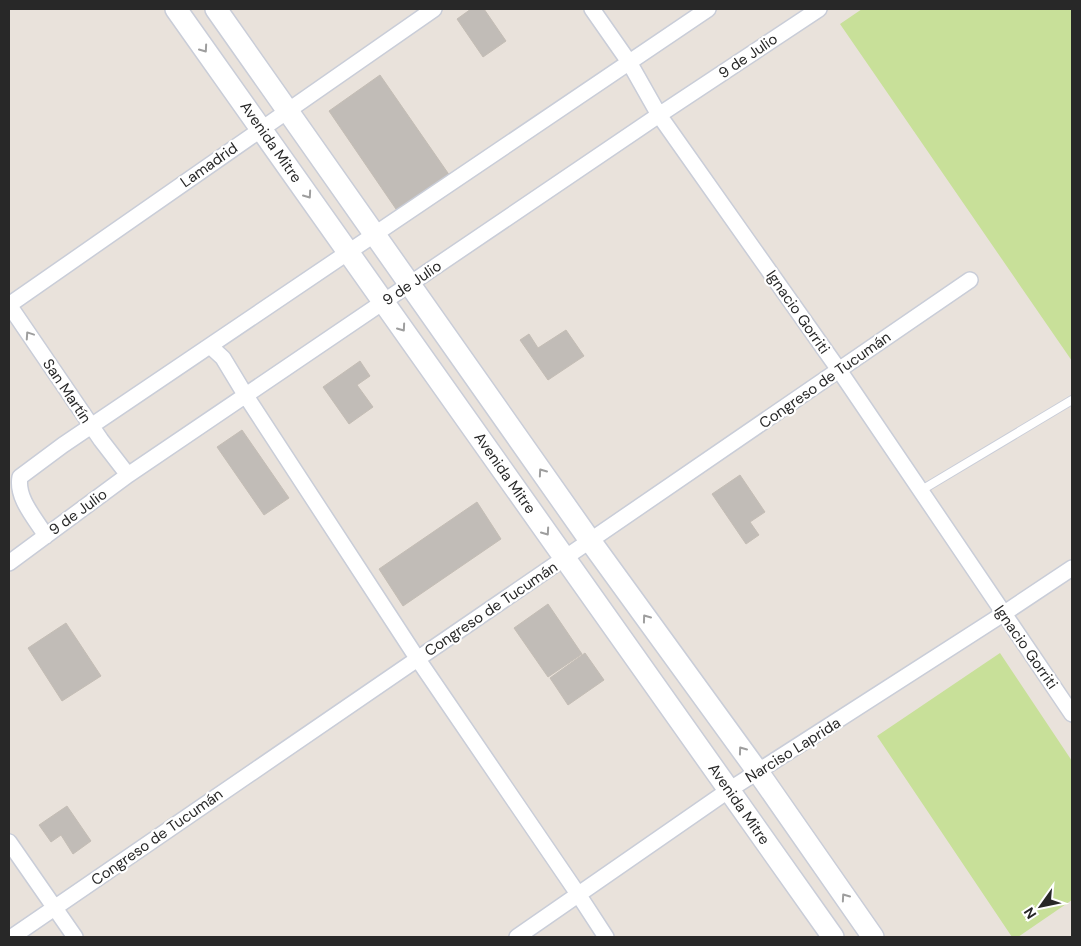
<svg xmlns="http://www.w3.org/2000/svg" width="1081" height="946" font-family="'DM Sans',sans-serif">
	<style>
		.pitch { fill: #c8e099 }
		.building { fill: #c1bcb7; stroke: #c4bdb5 }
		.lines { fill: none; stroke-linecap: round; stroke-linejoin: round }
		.lane-casing { stroke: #c9cdd8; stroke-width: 10 }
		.street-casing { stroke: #c9cdd8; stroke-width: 18 }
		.secondary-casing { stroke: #c9cdd8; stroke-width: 24 }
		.lane { stroke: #fff; stroke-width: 8 }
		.street { stroke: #fff; stroke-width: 15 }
		.secondary { stroke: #fff; stroke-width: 21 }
		.oneway { stroke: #9e9e9e }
		.labels { text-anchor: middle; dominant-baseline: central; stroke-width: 4.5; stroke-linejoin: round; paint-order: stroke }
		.street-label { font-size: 15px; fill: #282828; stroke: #fff }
	</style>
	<rect width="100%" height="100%" fill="#e9e2db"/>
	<path class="pitch" d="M862 9H1072V361L840 24Z
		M1000 653 1072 761V900L1018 937H1012L877 736Z"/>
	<path class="building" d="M471 9H484L506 41 483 57 457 19Z
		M380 75 450 176 398 212 329 111Z
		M566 330 584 356 548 380 520 340 529 334 538 348Z
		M360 361 370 376 357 385 373 407 349 424 323 387Z
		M242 430 289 498 264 515 217 447Z
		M740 475 765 512 750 522 759 535 746 544 712 494Z
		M477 502 501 539 403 606 379 569Z
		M548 604 582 654 548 677 514 628Z
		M66 623 101 676 62 701 28 648Z
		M585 653 604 680 568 705 550 678Z
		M67 806 91 841 73 854 61 835 51 842 39 825Z"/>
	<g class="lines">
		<g class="lane-casing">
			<path id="lane" d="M920 491 1072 400"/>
		</g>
		<g class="street-casing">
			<path id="street" d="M592 9 629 62 659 115 839 370 1072 714
				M9 305 434 9
				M9 305 101 440 128 475
				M210 346 223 358 246 396 417 658 578 894 606 937
				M46 536C35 518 16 498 20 477L63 445 708 9
				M9 563 128 475 659 115 819 9
				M9 842 75 937
				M12 937C331 718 651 500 970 280
				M517 937 729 790 1003 614 1072 568"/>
		</g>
		<g class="secondary-casing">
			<path id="secondary" d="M176 9 833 937
				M216 9 591 542 758 772 873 937"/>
		</g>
		<use href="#lane" class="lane"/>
		<use href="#street" class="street"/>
		<use href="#secondary" class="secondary"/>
	</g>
	<defs><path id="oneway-chevron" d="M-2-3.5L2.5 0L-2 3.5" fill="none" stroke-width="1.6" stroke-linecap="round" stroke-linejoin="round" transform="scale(1.25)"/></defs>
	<g class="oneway">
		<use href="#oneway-chevron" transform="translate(204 49) rotate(55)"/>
		<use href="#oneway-chevron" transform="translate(308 195) rotate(55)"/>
		<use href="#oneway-chevron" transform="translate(402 328) rotate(55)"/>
		<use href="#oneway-chevron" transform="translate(29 335) rotate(-124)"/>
		<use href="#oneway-chevron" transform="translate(542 472) rotate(-125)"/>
		<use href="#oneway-chevron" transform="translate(546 532) rotate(55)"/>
		<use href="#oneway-chevron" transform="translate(646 618) rotate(-126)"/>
		<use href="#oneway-chevron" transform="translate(742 750) rotate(-126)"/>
		<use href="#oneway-chevron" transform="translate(845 897) rotate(-125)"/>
	</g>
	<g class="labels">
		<g class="street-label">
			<text transform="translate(748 56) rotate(-34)">9 de Julio</text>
			<text transform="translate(271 142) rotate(55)">Avenida Mitre</text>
			<text transform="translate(209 165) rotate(-35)">Lamadrid</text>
			<text transform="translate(412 283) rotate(-34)">9 de Julio</text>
			<text transform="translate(798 312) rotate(55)">Ignacio Gorriti</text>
			<text transform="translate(825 380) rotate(-35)">Congreso de Tucumán</text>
			<text transform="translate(67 391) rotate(56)">San Martín</text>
			<text transform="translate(505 473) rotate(55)">Avenida Mitre</text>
			<text transform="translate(78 512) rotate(-36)">9 de Julio</text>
			<text transform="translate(491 609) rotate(-34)">Congreso de Tucumán</text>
			<text transform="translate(1026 647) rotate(55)">Ignacio Gorriti</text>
			<text transform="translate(793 750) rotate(-32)">Narciso Laprida</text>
			<text transform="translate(739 804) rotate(55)">Avenida Mitre</text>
			<text transform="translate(157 837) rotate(-35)">Congreso de Tucumán</text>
		</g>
	</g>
	<rect width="1081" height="946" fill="none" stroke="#282828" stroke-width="20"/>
	<g transform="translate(1041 906) rotate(237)" stroke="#ffffff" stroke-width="4" paint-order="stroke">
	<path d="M0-4L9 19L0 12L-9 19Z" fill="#282828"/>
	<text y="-8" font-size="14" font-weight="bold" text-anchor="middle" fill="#282828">N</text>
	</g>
</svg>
